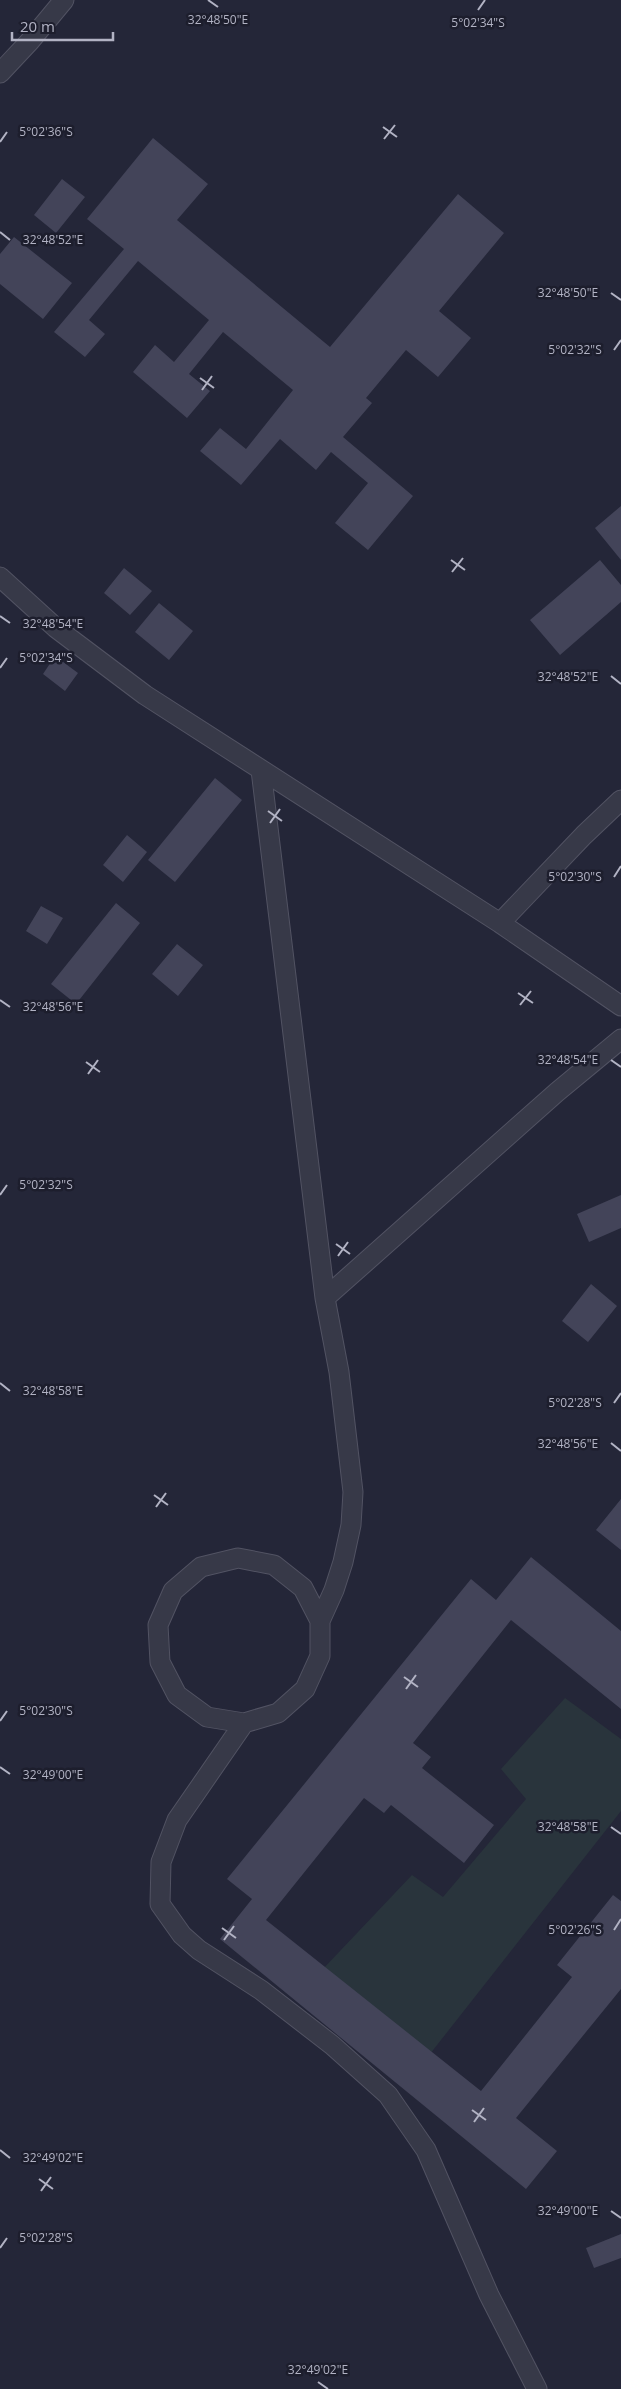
<svg xmlns="http://www.w3.org/2000/svg" width="621" height="2389" font-family="'Open Sans',sans-serif">
	<style>
		.green { fill: #29343c }
		.building { fill: #434459 }
		.lines { fill: none; stroke-linecap: round; stroke-linejoin: round }
		.lane-casing { stroke: #525363; stroke-width: 21 }
		.lane { stroke: #373948; stroke-width: 19 }
		.ticks { fill: none; stroke: #b2b3c4; stroke-width: 2 }
		.ticks-label { font-size: 12px; text-anchor: middle; fill: #b2b3c4; stroke: #1d1e2d; stroke-width: 5; stroke-linejoin: round; paint-order: stroke }
	</style>
	<rect width="100%" height="100%" fill="#242638"/>
	<path class="green" d="M565 1698 621 1739V1811L430 2054 322 1970 412 1875 443 1897 526 1799 501 1769Z"/>
	<path class="building" d="M153 138 208 184 177 220 330 347 458 194 504 233 439 311 471 338 438 377 406 350 366 398 372 403 343 437 413 496 368 550 335 523 368 483 331 452 316 470 280 439 241 485 200 451 220 428 246 449 293 390 223 332 189 374 210 391 187 418 133 372 155 345 174 362 209 320 138 261 89 320 105 334 85 357 54 332 124 249 87 219Z
		M62 179 85 197 56 233 34 215Z
		M14 237 72 283 43 319 0 284V254Z
		M621 506V560L595 528Z
		M600 560 621 585V602L560 655 530 620Z
		M124 568 152 591 130 615 104 593Z
		M159 603 193 631 169 660 135 632Z
		M55 656 78 673 65 691 43 674Z
		M215 778 242 800 175 882 148 860Z
		M127 835 147 852 123 882 103 865Z
		M116 903 140 923 76 1004 51 984Z
		M41 906 63 918 47 944 26 931Z
		M177 944 203 965 178 996 152 974Z
		M621 1195V1228L589 1242 577 1214Z
		M591 1284 617 1306 588 1342 562 1321Z
		M621 1499V1550L596 1530Z
		M531 1557 621 1631V1709L511 1620 413 1743 431 1757 422 1768 494 1825 464 1863 391 1805 384 1813 364 1798 266 1920 481 2091 572 1977 557 1965 613 1895 621 1901V1989L516 2118 557 2151 526 2189 220 1939 252 1899 227 1879 471 1579 496 1600Z
		M621 2234V2258L594 2268 586 2248Z"/>
	<g class="lines">
		<g class="lane-casing">
			<path id="lane" d="M0 73 30 41 64 0
				M0 577 56 628 145 695 500 923 621 1006
				M261 770 325 1298 339 1372 353 1492 351 1525 343 1562 334 1590 320 1621V1656L305 1689 278 1713 244 1723 207 1717 177 1695 160 1662 158 1625 173 1591 201 1567 238 1558 274 1565 303 1588 320 1621
				M500 923 584 835 621 800
				M325 1298 557 1092 621 1039
				M244 1723 177 1820 161 1862 160 1904 182 1935 199 1950 261 1990 332 2045 388 2095 426 2150 489 2295 537 2389"/>
		</g>
		<use href="#lane" class="lane"/>
	</g>
	<path class="ticks" d="M208 0 218 7M478 10 485 0M383 127 397 137M384 139 395 125M0 142 7 132M0 232 10 240M611 293 621 300M614 350 621 340M200 378 214 388M202 390 212 376M451 560 465 570M452 572 463 558M0 616 10 623M0 668 7 658M611 676 621 684M268 811 282 821M270 823 280 809M614 877 621 866M518 993 533 1003M0 1000 10 1007M520 1005 531 991M611 1060 621 1067M86 1062 100 1072M88 1074 98 1060M0 1195 7 1185M336 1244 350 1254M338 1256 348 1242M0 1383 10 1391M614 1403 621 1393M611 1443 621 1451M154 1495 168 1505M156 1507 166 1493M404 1677 418 1687M406 1689 416 1675M0 1721 7 1711M0 1767 10 1774M611 1827 621 1834M222 1928 236 1938M614 1930 621 1919M224 1940 234 1926M472 2110 486 2120M474 2122 484 2108M0 2150 10 2158M39 2179 53 2189M41 2191 51 2177M611 2211 621 2218M0 2248 7 2238M318 2382 328 2389"/>
	<g class="ticks-label">
		<text x="218" y="24">32°48'50"E</text>
		<text x="478" y="27">5°02'34"S</text>
		<text x="46" y="136">5°02'36"S</text>
		<text x="53" y="244">32°48'52"E</text>
		<text x="568" y="297">32°48'50"E</text>
		<text x="575" y="354">5°02'32"S</text>
		<text x="53" y="628">32°48'54"E</text>
		<text x="46" y="662">5°02'34"S</text>
		<text x="568" y="681">32°48'52"E</text>
		<text x="575" y="881">5°02'30"S</text>
		<text x="53" y="1011">32°48'56"E</text>
		<text x="568" y="1064">32°48'54"E</text>
		<text x="46" y="1189">5°02'32"S</text>
		<text x="53" y="1395">32°48'58"E</text>
		<text x="575" y="1407">5°02'28"S</text>
		<text x="568" y="1448">32°48'56"E</text>
		<text x="46" y="1715">5°02'30"S</text>
		<text x="53" y="1779">32°49'00"E</text>
		<text x="568" y="1831">32°48'58"E</text>
		<text x="575" y="1934">5°02'26"S</text>
		<text x="53" y="2162">32°49'02"E</text>
		<text x="568" y="2215">32°49'00"E</text>
		<text x="46" y="2242">5°02'28"S</text>
		<text x="318" y="2374">32°49'02"E</text>
	</g>
	<path d="M12 32v8h101v-8" fill="none" stroke="#b2b3c4" stroke-width="2.5"/>
	<text x="20" y="32" font-size="15" fill="#b2b3c4" stroke="#1d1e2d" stroke-width="4" paint-order="stroke">20 m</text>
</svg>
